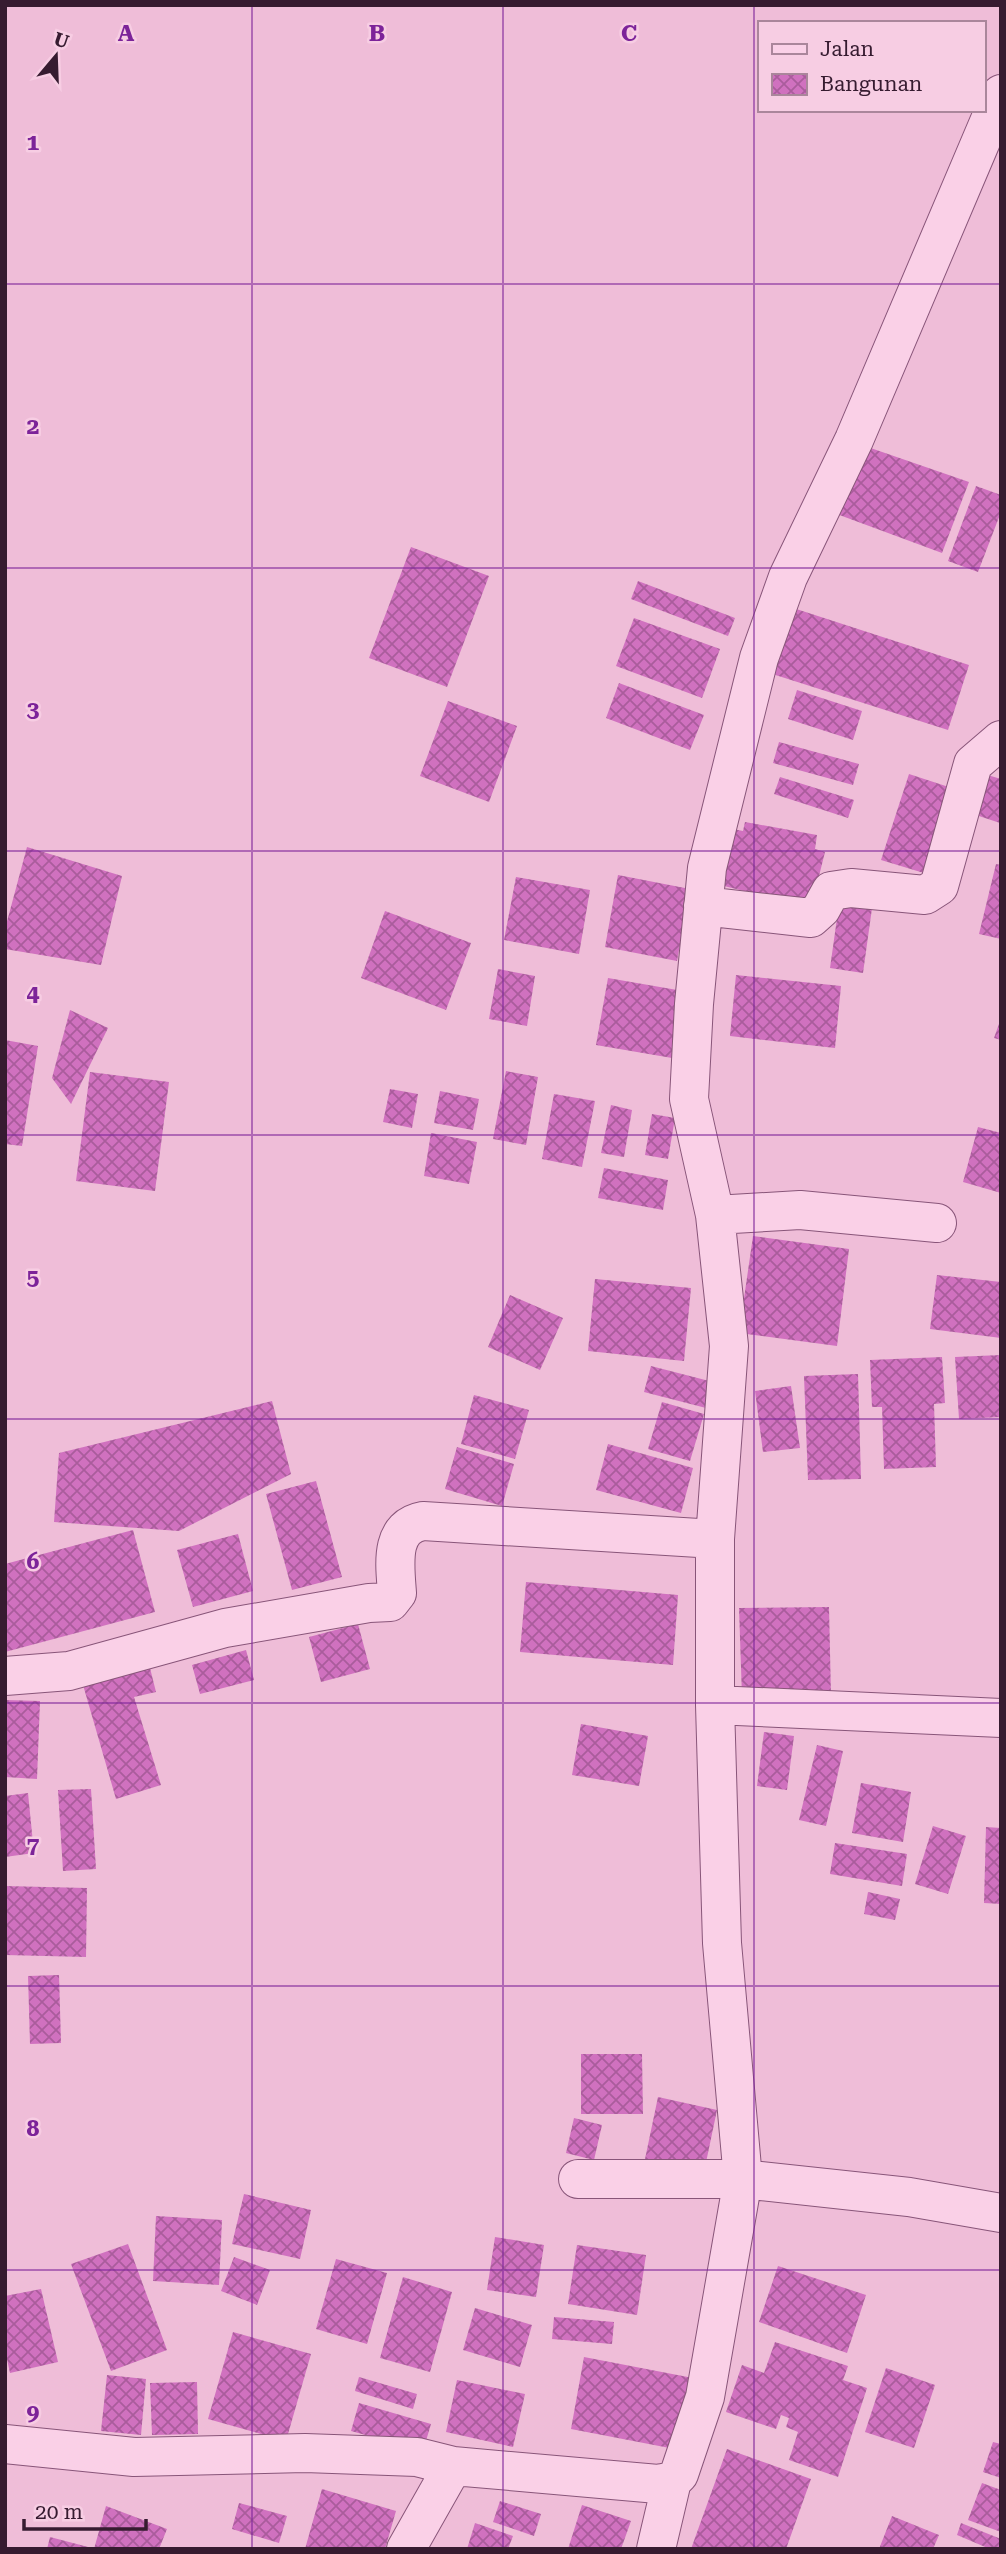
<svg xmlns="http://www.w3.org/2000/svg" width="1006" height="2554" font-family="'Roboto Serif',serif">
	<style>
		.building { fill: url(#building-cross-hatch) }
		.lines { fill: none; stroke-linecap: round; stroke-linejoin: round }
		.minor-casing { stroke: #885579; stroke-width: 40 }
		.minor { stroke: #fad0e7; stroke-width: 38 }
		.grid { fill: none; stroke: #7c2399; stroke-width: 2; stroke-opacity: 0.55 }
		.grid-label { font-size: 23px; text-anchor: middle; font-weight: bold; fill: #7c2399; stroke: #f7cde3; stroke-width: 5; stroke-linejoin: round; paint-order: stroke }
	</style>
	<defs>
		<pattern id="building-cross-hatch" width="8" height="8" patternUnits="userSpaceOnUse" patternTransform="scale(1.75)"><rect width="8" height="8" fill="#d071bf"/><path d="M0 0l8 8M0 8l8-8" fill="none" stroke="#aa5c9c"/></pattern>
	</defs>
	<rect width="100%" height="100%" fill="#efbdd8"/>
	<path class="building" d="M859 444 969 482 942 553 834 513Z
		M976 486 1001 495V512L978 572 948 561Z
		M411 547 489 576 447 687 369 658Z
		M638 581 735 618 728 636 631 599Z
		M787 606 969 665 948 730 766 672Z
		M634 618 720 649 702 698 616 666Z
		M619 683 704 715 690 750 606 718Z
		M797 690 862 711 853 740 788 719Z
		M448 701 517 726 489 802 420 776Z
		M779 742 859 764 853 785 773 763Z
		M974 771 1001 779 1000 823 961 810Z
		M909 774 964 792 937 877 881 860Z
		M780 777 854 800 848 818 774 794Z
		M745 822 817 835 815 849 825 852 811 908 720 885 733 829 743 831Z
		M27 847 122 876 101 965 5 949V929Z
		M996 864 1001 865V939L979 934Z
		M618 875 690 889 677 961 605 947Z
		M516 877 590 890 579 954 504 940Z
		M840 897 873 901 863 973 830 968Z
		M385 911 471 943 446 1010 361 978Z
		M498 969 535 976 527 1026 489 1019Z
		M736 975 841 986 835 1048 730 1036Z
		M608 978 683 991 672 1058 596 1045Z
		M70 1010 108 1028 71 1104 52 1078Z
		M1001 1018V1040L994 1038Z
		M5 1040 38 1046 22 1146 5 1144Z
		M506 1071 538 1077 526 1145 493 1139Z
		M90 1072 169 1082 155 1191 76 1181Z
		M390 1089 418 1094 412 1128 383 1122Z
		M440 1091 479 1099 473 1130 434 1123Z
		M554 1094 595 1101 582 1167 542 1159Z
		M611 1105 632 1110 624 1157 601 1153Z
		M652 1114 675 1118 668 1159 645 1155Z
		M978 1127 1001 1133V1193L963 1182Z
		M431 1133 477 1142 469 1184 424 1176Z
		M604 1168 668 1180 663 1210 598 1198Z
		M753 1236 849 1249 837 1346 739 1333Z
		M937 1275 1001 1282V1338L930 1329Z
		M595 1279 691 1288 684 1361 588 1351Z
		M510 1295 563 1318 540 1370 488 1347Z
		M1001 1355V1417L959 1419 955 1357Z
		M942 1357 945 1403 934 1404 936 1467 884 1469 882 1407H872L870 1360Z
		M651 1366 713 1382 706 1408 644 1392Z
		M858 1374 861 1479 808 1480 804 1376Z
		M791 1386 800 1448 763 1452 755 1391Z
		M474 1395 529 1410 515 1459 461 1444Z
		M272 1401 291 1474 179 1531 54 1522 59 1453Z
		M662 1402 704 1414 690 1461 648 1449Z
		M608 1444 693 1468 681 1513 596 1490Z
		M457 1447 514 1464 502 1506 445 1489Z
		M316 1481 342 1577 292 1590 266 1494Z
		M133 1530 155 1612 5 1652V1564Z
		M238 1534 253 1591 193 1607 177 1550Z
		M526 1582 678 1595 673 1665 520 1652Z
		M829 1607 831 1696 742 1697 739 1608Z
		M358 1624 370 1669 321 1682 309 1637Z
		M246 1650 254 1680 200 1694 192 1665Z
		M148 1660 156 1692 134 1697 161 1785 116 1799 81 1678Z
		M5 1700 40 1701 37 1779 5 1777Z
		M581 1724 648 1736 639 1786 572 1775Z
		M764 1732 794 1736 787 1790 757 1786Z
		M817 1745 843 1751 826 1826 799 1820Z
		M861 1783 911 1792 903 1842 852 1833Z
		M91 1789 96 1869 63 1871 58 1790Z
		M28 1793 34 1853 5 1857V1796Z
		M933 1826 966 1836 948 1894 915 1884Z
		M986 1827 1001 1828V1904L984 1903Z
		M835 1843 907 1854 902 1886 830 1874Z
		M5 1886 87 1888 86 1957 5 1955Z
		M868 1892 900 1899 895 1920 864 1914Z
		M59 1975 61 2043 30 2044 28 1976Z
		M581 2054H642L643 2114H581Z
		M658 2097 717 2110 704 2172 645 2159Z
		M574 2118 602 2125 594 2160 566 2153Z
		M244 2194 311 2210 300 2259 232 2244Z
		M156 2216 222 2220 219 2285 153 2281Z
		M495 2237 544 2245 536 2297 487 2290Z
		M128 2244 167 2350 111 2371 71 2264Z
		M577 2245 646 2255 637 2315 568 2304Z
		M234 2257 270 2270 257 2305 221 2291Z
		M336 2259 387 2273 367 2344 316 2329Z
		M778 2266 866 2295 847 2353 759 2322Z
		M403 2277 452 2292 430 2372 380 2358Z
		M41 2289 58 2362 10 2373 5 2350V2296Z
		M475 2308 532 2325 520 2367 463 2350Z
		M554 2317 614 2322 612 2344 552 2339Z
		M233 2332 311 2354 286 2441 208 2419Z
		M775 2342 848 2366 843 2380 867 2388 838 2477 789 2460 798 2432 786 2427 789 2418 781 2415 776 2429 726 2412 742 2365 764 2373Z
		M584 2357 693 2378 680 2450 571 2429Z
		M886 2368 935 2385 914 2448 865 2432Z
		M107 2375 146 2379 141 2435 101 2431Z
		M359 2377 417 2394 413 2409 355 2391Z
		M457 2380 525 2394 513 2447 446 2432Z
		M197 2382 198 2434 152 2435 150 2383Z
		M359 2403 431 2424 423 2451 351 2431Z
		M993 2442 1001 2444V2478L983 2472Z
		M727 2449 811 2479 786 2549H691Z
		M982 2483 1001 2490V2532L968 2520Z
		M322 2489 396 2511 385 2549H305Z
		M500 2501 541 2514 534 2536 493 2522Z
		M239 2503 287 2516 279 2543 232 2529Z
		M582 2505 631 2521 621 2549H568Z
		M106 2506 167 2529 159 2549H94Z
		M892 2516 939 2535 933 2549H879Z
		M475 2523 513 2536 508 2549H467Z
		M961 2523 1001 2539V2549H990L957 2535Z
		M50 2537 92 2548V2549H47Z"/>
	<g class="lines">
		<g class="minor-casing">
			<path id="minor" d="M703 906 811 918 821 909 831 891 851 888 925 895 939 886 973 764 1001 740
				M715 1215 800 1210 937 1223
				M5 1676 69 1671 225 1628 369 1603 390 1602 397 1593C395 1565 389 1527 423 1521L715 1539
				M715 1705 1001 1718
				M578 2179H743L909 2197 1001 2213
				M5 2444 134 2457 305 2453 417 2457 453 2466
				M406 2549 453 2466 658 2484 672 2481 679 2474 705 2397 743 2179 722 1943 715 1705V1539L729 1346 715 1215 689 1099 694 1004 707 868 759 658 788 577 854 440 1001 94
				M656 2549 672 2481"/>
		</g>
		<use href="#minor" class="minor"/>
	</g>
	<path class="grid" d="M252 5V2549M503 5V2549M754 5V2549M5 284H1001M5 568H1001M5 851H1001M5 1135H1001M5 1419H1001M5 1703H1001M5 1986H1001M5 2270H1001"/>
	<g class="grid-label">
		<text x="126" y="41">A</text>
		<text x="377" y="41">B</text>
		<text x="629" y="41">C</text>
		<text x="33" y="150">1</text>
		<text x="33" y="434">2</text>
		<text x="33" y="717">3</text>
		<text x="33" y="1001">4</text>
		<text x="33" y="1285">5</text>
		<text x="33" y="1569">6</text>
		<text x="33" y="1853">7</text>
		<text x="33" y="2136">8</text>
		<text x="33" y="2420">9</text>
	</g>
	<rect width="1006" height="2554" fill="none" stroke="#361b30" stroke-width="14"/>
	<rect x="758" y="21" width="228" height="91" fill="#f7cde3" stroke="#aa869b" stroke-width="2"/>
	<rect x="772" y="44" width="35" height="10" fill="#fad0e7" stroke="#aa869b" stroke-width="2"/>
	<text x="820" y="56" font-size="21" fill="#361b30">Jalan</text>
	<rect x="772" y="74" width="35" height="21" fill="url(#building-cross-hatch)" stroke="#aa869b" stroke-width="2"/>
	<text x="820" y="91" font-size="21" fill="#361b30">Bangunan</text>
	<g transform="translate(56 56) rotate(19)" stroke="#f7cde3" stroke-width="5" paint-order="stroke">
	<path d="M0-5L12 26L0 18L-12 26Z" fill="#361b30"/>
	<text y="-10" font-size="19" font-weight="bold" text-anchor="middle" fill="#361b30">U</text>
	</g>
	<path d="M24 2519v10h122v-10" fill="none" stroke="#361b30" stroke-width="3.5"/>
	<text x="35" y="2519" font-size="21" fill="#361b30" stroke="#f7cde3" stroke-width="5" paint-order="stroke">20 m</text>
</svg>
